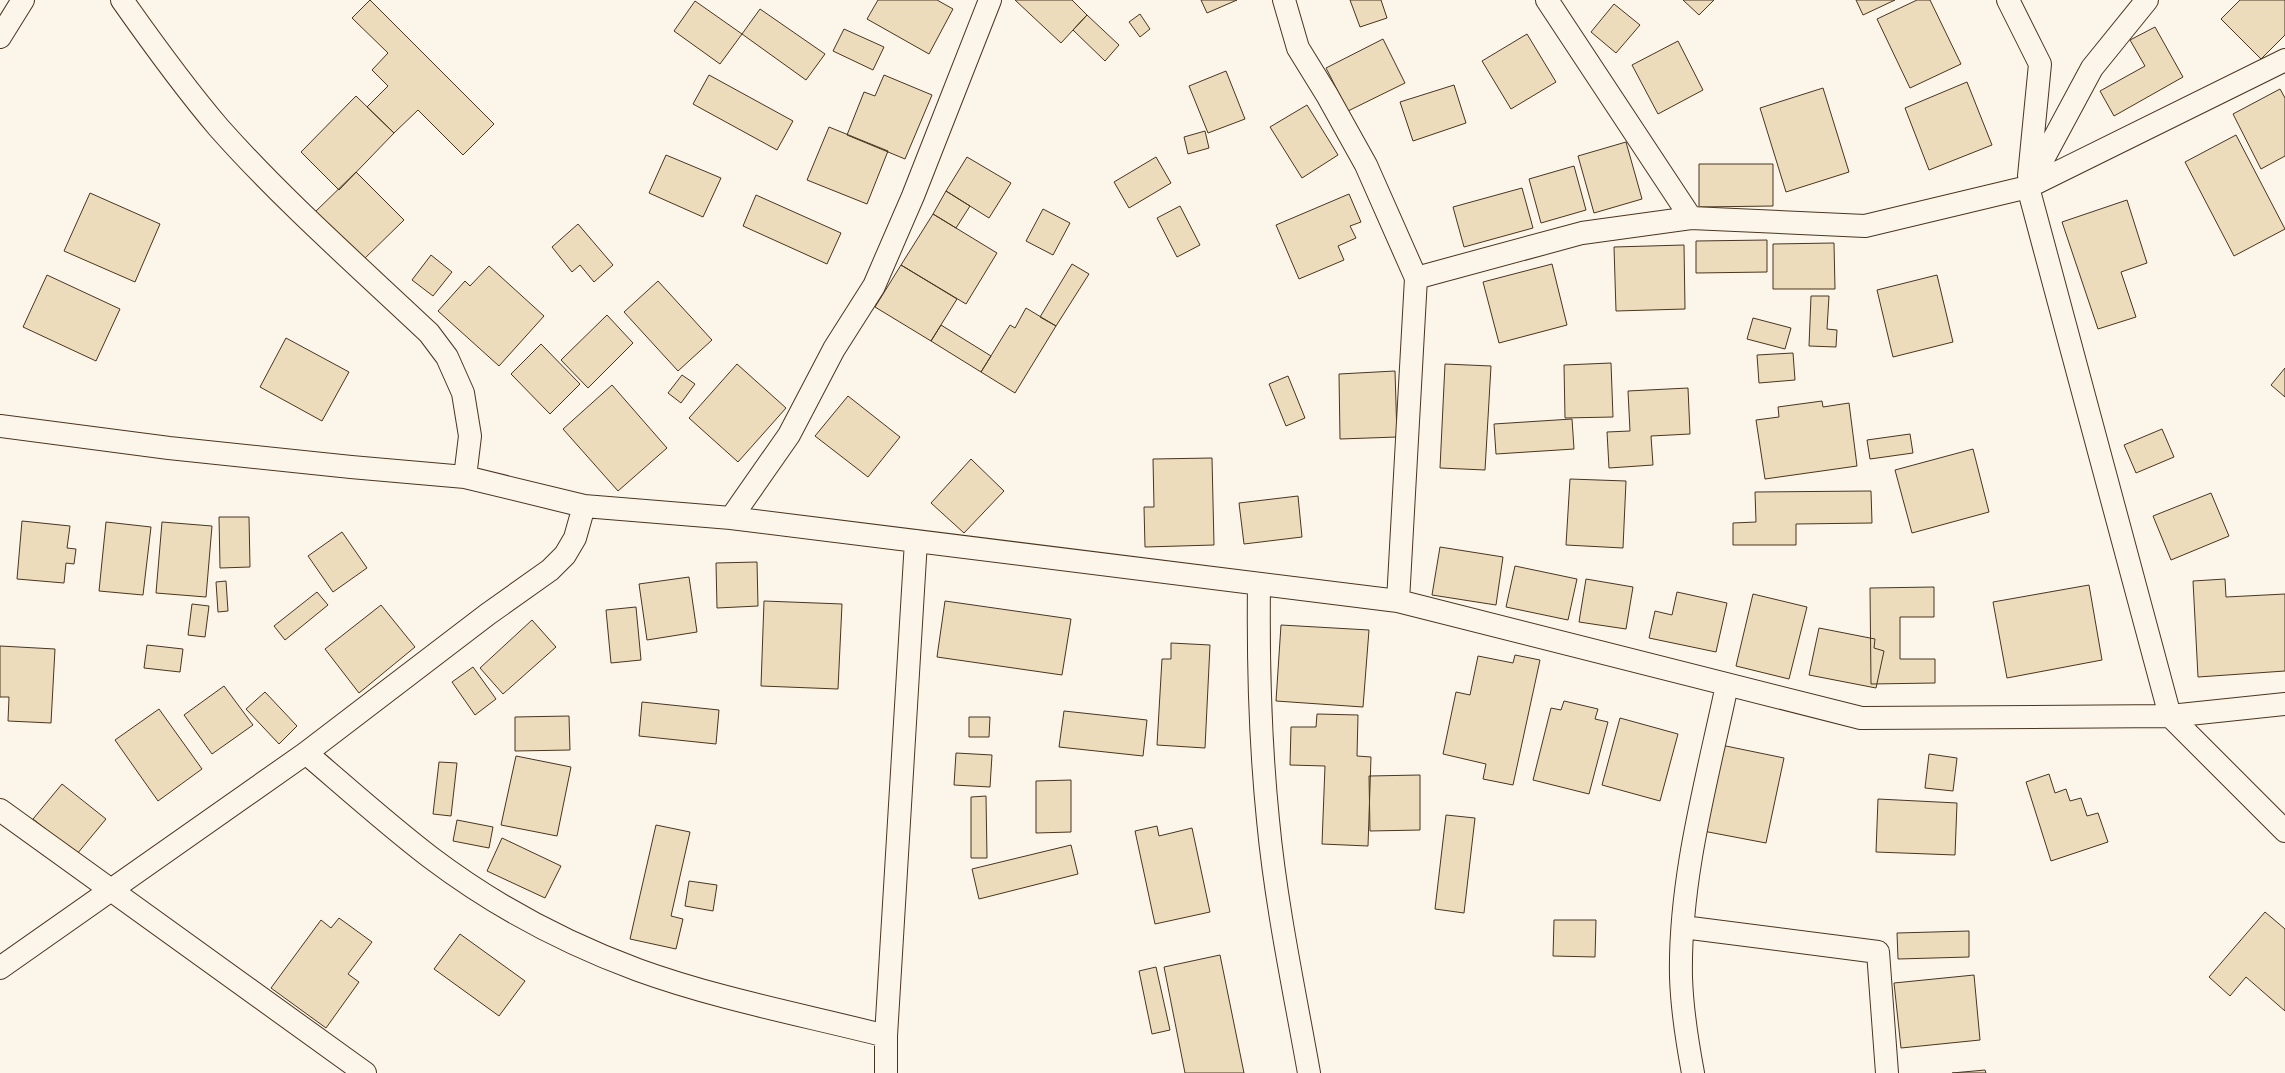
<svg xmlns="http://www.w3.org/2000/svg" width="2285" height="1073" font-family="Barlow,sans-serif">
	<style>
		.building { fill: #ecdcbc; stroke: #4a3520 }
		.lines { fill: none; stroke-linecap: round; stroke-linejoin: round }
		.minor-casing { stroke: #4a3520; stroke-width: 24 }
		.minor { stroke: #fbf6e9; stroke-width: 22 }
	</style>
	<rect width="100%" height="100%" fill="#fbf6e9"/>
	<path class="building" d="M370 0 494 124 463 155 418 110 394 133 367 107 388 86 372 70 388 53 352 18Z
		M878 0H937L953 9 929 54 867 19Z
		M1015 0H1072L1087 15 1061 43Z
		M1201 0H1237L1207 13Z
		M1350 0H1381L1387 18 1360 27Z
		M1683 0H1714L1699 15Z
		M1856 0H1895L1863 15Z
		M1917 0H1930L1961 64 1910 88 1877 19Z
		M2240 0H2285V35L2261 59 2221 19Z
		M695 1 742 34 720 64 674 31Z
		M1614 4 1640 25 1616 53 1591 32Z
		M760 9 825 54 806 80 742 34Z
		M1140 14 1150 29 1140 37 1129 22Z
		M1087 15 1119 45 1105 61 1073 30Z
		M2155 27 2183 77 2114 116 2100 91 2145 66 2130 40Z
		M844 29 884 47 873 70 833 51Z
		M1527 34 1556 82 1511 109 1482 61Z
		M1383 39 1405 83 1348 111 1326 68Z
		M1678 41 1703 90 1658 114 1632 65Z
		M1226 71 1245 119 1208 133 1189 86Z
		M709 75 793 121 777 150 693 104Z
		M884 75 932 95 905 159 847 135 864 92 875 96Z
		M1967 82 1992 145 1929 170 1905 108Z
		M1454 85 1466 123 1413 141 1400 102Z
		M1823 88 1849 172 1786 192 1760 108Z
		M2280 89 2285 98V156L2261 169 2233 114Z
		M356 96 394 133 339 190 301 152Z
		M1307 105 1338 155 1302 178 1270 127Z
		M829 127 888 151 867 204 807 180Z
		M1205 131 1209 148 1188 154 1184 137Z
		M2236 135 2285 229 2234 256 2185 162Z
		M1626 142 1642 199 1594 213 1578 156Z
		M666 155 721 178 703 217 649 193Z
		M967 157 1011 183 989 218 946 191Z
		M1156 157 1171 183 1129 208 1114 182Z
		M1699 164H1773V206L1699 207Z
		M1574 166 1586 210 1541 223 1529 179Z
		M356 172 404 220 361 262 313 214Z
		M1522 188 1533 228 1464 247 1453 207Z
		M946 191 970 206 956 228 933 214Z
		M90 193 160 224 135 282 64 251Z
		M1349 194 1361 222 1350 226 1356 238 1338 246 1344 260 1299 279 1276 225Z
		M756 195 841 233 827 264 743 226Z
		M2127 200 2147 263 2121 272 2136 317 2098 329 2062 222Z
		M1180 206 1200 245 1177 257 1157 218Z
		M1043 209 1070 223 1053 255 1026 241Z
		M933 214 997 253 966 304 901 265Z
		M578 224 613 265 594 282 580 265 572 272 552 247Z
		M1767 240V272L1696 273V241Z
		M1834 243 1835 289H1773V244Z
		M1684 245 1685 309 1616 311 1614 247Z
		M431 255 452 272 433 296 412 280Z
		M1072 264 1089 274 1056 326 1040 317Z
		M1552 264 1567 325 1499 343 1483 282Z
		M901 265 957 299 931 341 875 307Z
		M489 266 544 316 499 366 438 311 465 281 470 286Z
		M47 275 120 309 96 361 23 327Z
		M1937 275 1953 342 1893 357 1877 290Z
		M658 281 712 340 678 371 624 312Z
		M1811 296H1829L1827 329 1837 330 1836 347 1809 346Z
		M1026 308 1056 326 1015 393 981 372 1010 325 1015 328Z
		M607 315 633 343 588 388 561 360Z
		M1753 318 1791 328 1785 349 1747 339Z
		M941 325 991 356 981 372 931 341Z
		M286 338 349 372 322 421 260 387Z
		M541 344 580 384 550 414 511 374Z
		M1793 353 1795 380 1759 383 1757 355Z
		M1611 363 1613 417 1565 418 1564 365Z
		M737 364 786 408 738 462 689 418Z
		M1445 364 1491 366 1485 470 1440 468Z
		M2285 368V397L2271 385Z
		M1395 371 1397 437 1340 439 1339 374Z
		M682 375 695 384 681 403 668 393Z
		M1288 376 1305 418 1286 426 1269 384Z
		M612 385 667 448 618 491 563 429Z
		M1688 388 1690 434 1651 436 1653 465 1609 468 1607 432 1630 431 1628 391Z
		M848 396 900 437 868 477 815 436Z
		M1822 401 1823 407 1849 403 1857 466 1765 479 1756 420 1779 417 1778 407Z
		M1572 419 1574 449 1496 454 1494 424Z
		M2162 429 2174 457 2136 473 2124 445Z
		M1910 434 1913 453 1870 459 1867 440Z
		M1973 449 1989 512 1912 533 1895 470Z
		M1212 458 1214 545 1145 547 1144 507H1154L1153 459Z
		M971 459 1004 491 964 533 931 503Z
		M1570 479 1626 481 1623 548 1566 545Z
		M1871 491 1872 523 1796 524V545H1733V523L1756 522 1755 492Z
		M2211 493 2229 536 2171 560 2153 516Z
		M1298 496 1302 537 1244 544 1239 503Z
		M219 517H249L250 567 220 568Z
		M22 521 70 526 67 548 76 549 74 564 66 563 64 583 17 579Z
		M106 522 151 527 143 595 99 591Z
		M162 522 212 526 206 597 156 593Z
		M342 532 367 568 333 592 308 556Z
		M1440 547 1503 557 1496 605 1432 595Z
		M757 562 758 606 717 608 716 563Z
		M1515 566 1577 579 1568 620 1506 607Z
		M689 577 697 632 647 640 639 584Z
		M1586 579 1633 587 1626 629 1579 622Z
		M2225 579 2226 597 2285 594V671L2198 677 2193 581Z
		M226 581 228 611 218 612 216 582Z
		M2089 585 2102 660 2007 678 1993 602Z
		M1934 587V617H1900V659H1935V683L1871 684 1870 588Z
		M317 592 328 605 285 640 274 626Z
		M1677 592 1727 603 1716 652 1649 638 1655 611 1672 615Z
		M1753 594 1807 607 1789 679 1736 666Z
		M764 601 842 604 838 689 761 686Z
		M945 601 1071 619 1062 675 937 657Z
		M192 604 209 606 205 637 188 635Z
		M381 605 415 647 359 693 325 649Z
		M636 607 641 660 611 663 606 610Z
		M532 620 556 647 503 694 480 668Z
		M1281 625 1369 630 1363 707 1276 701Z
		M1819 628 1875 639 1874 648 1884 651 1876 688 1809 675Z
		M1171 643 1210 645 1205 748 1157 745 1162 659H1171Z
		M147 645 183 649 180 672 144 668Z
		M0 646 55 649 51 723 8 721 9 697H0Z
		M1515 655 1540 660 1513 785 1483 779 1486 764 1443 754 1456 692 1470 695 1478 656 1513 663Z
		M473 667 496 699 475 715 452 682Z
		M224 686 253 725 212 754 184 715Z
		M265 692 297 726 279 744 246 709Z
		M1564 701 1598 709 1595 719 1608 722 1589 794 1533 780 1551 708 1561 710Z
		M642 702 719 710 716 744 639 736Z
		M159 709 202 769 158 801 115 740Z
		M1064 711 1147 720 1143 756 1059 747Z
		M1317 714 1358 715 1357 756 1371 757 1368 846 1322 844 1325 766 1290 765 1291 727H1316Z
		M569 716 570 750 515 751V717Z
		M969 717H990L989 737H969Z
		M1620 718 1678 734 1660 801 1602 785Z
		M1721 745 1784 758 1766 843 1703 831Z
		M956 753 992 755 990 787 954 785Z
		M1929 754 1957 758 1953 791 1925 788Z
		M516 756 571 767 557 836 501 825Z
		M439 762 457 763 451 816 433 814Z
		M2049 774 2055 793 2066 789 2070 801 2081 798 2087 816 2098 813 2108 842 2051 861 2026 782Z
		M1420 775V830L1370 831 1369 776Z
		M1071 780V832L1036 833V781Z
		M62 784 106 819 77 854 33 819Z
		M986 796 987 858H971V797Z
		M1878 799 1957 803 1955 855 1876 852Z
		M1446 815 1475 818 1464 913 1435 909Z
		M457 820 493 827 489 848 453 841Z
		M656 825 690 832 671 916 683 919 676 949 630 939Z
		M1157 826 1159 836 1192 828 1210 912 1155 924 1135 831Z
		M502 838 561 866 545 898 487 871Z
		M1071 845 1078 874 979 899 972 869Z
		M689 881 717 885 713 911 685 906Z
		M2265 912 2285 929V1011L2246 977 2230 996 2209 977Z
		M339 918 372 942 348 974 359 982 326 1028 271 988 321 920 331 928Z
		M1554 920H1596L1595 957 1553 956Z
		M1969 931V957L1898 959 1897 933Z
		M460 934 525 981 499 1016 434 969Z
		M1220 955 1244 1073H1185L1164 967Z
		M1156 967 1170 1030 1152 1034 1139 971Z
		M1974 975 1980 1040 1901 1048 1894 983Z
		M1985 1070 1986 1073H1952Z"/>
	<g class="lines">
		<g class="minor-casing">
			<path id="minor" d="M122 0C153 44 184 87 219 128 284 201 358 266 429 333L447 357 463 393 470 436 465 477
				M1284 0 1298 48 1327 95 1366 165 1416 278 1398 601
				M1547 0 1691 218
				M2008 0 2040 64 2029 176
				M2147 0 2092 68 2028 187 2170 716 2285 831
				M0 37 23 0
				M1416 278 1582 233 1691 218 1865 226 2028 187 2285 60
				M0 426 169 448 351 467 465 477 584 506 731 518 1398 601 1861 718 2170 716 2285 704
				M731 518 789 435 834 349 874 286 913 196 990 0
				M1259 584C1258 663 1260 741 1268 820 1276 905 1294 989 1309 1073
				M306 753C347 788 387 824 430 857 492 904 565 943 638 970 718 999 804 1015 886 1036
				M0 810 365 1073
				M1683 927 1878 952 1887 1073
				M0 968 306 753 488 614 550 570 565 555 575 538 584 506
				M886 1073V1036L916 541
				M1693 1073C1687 1041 1682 1010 1681 977 1679 879 1707 780 1727 685"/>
		</g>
		<use href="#minor" class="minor"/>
	</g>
</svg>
